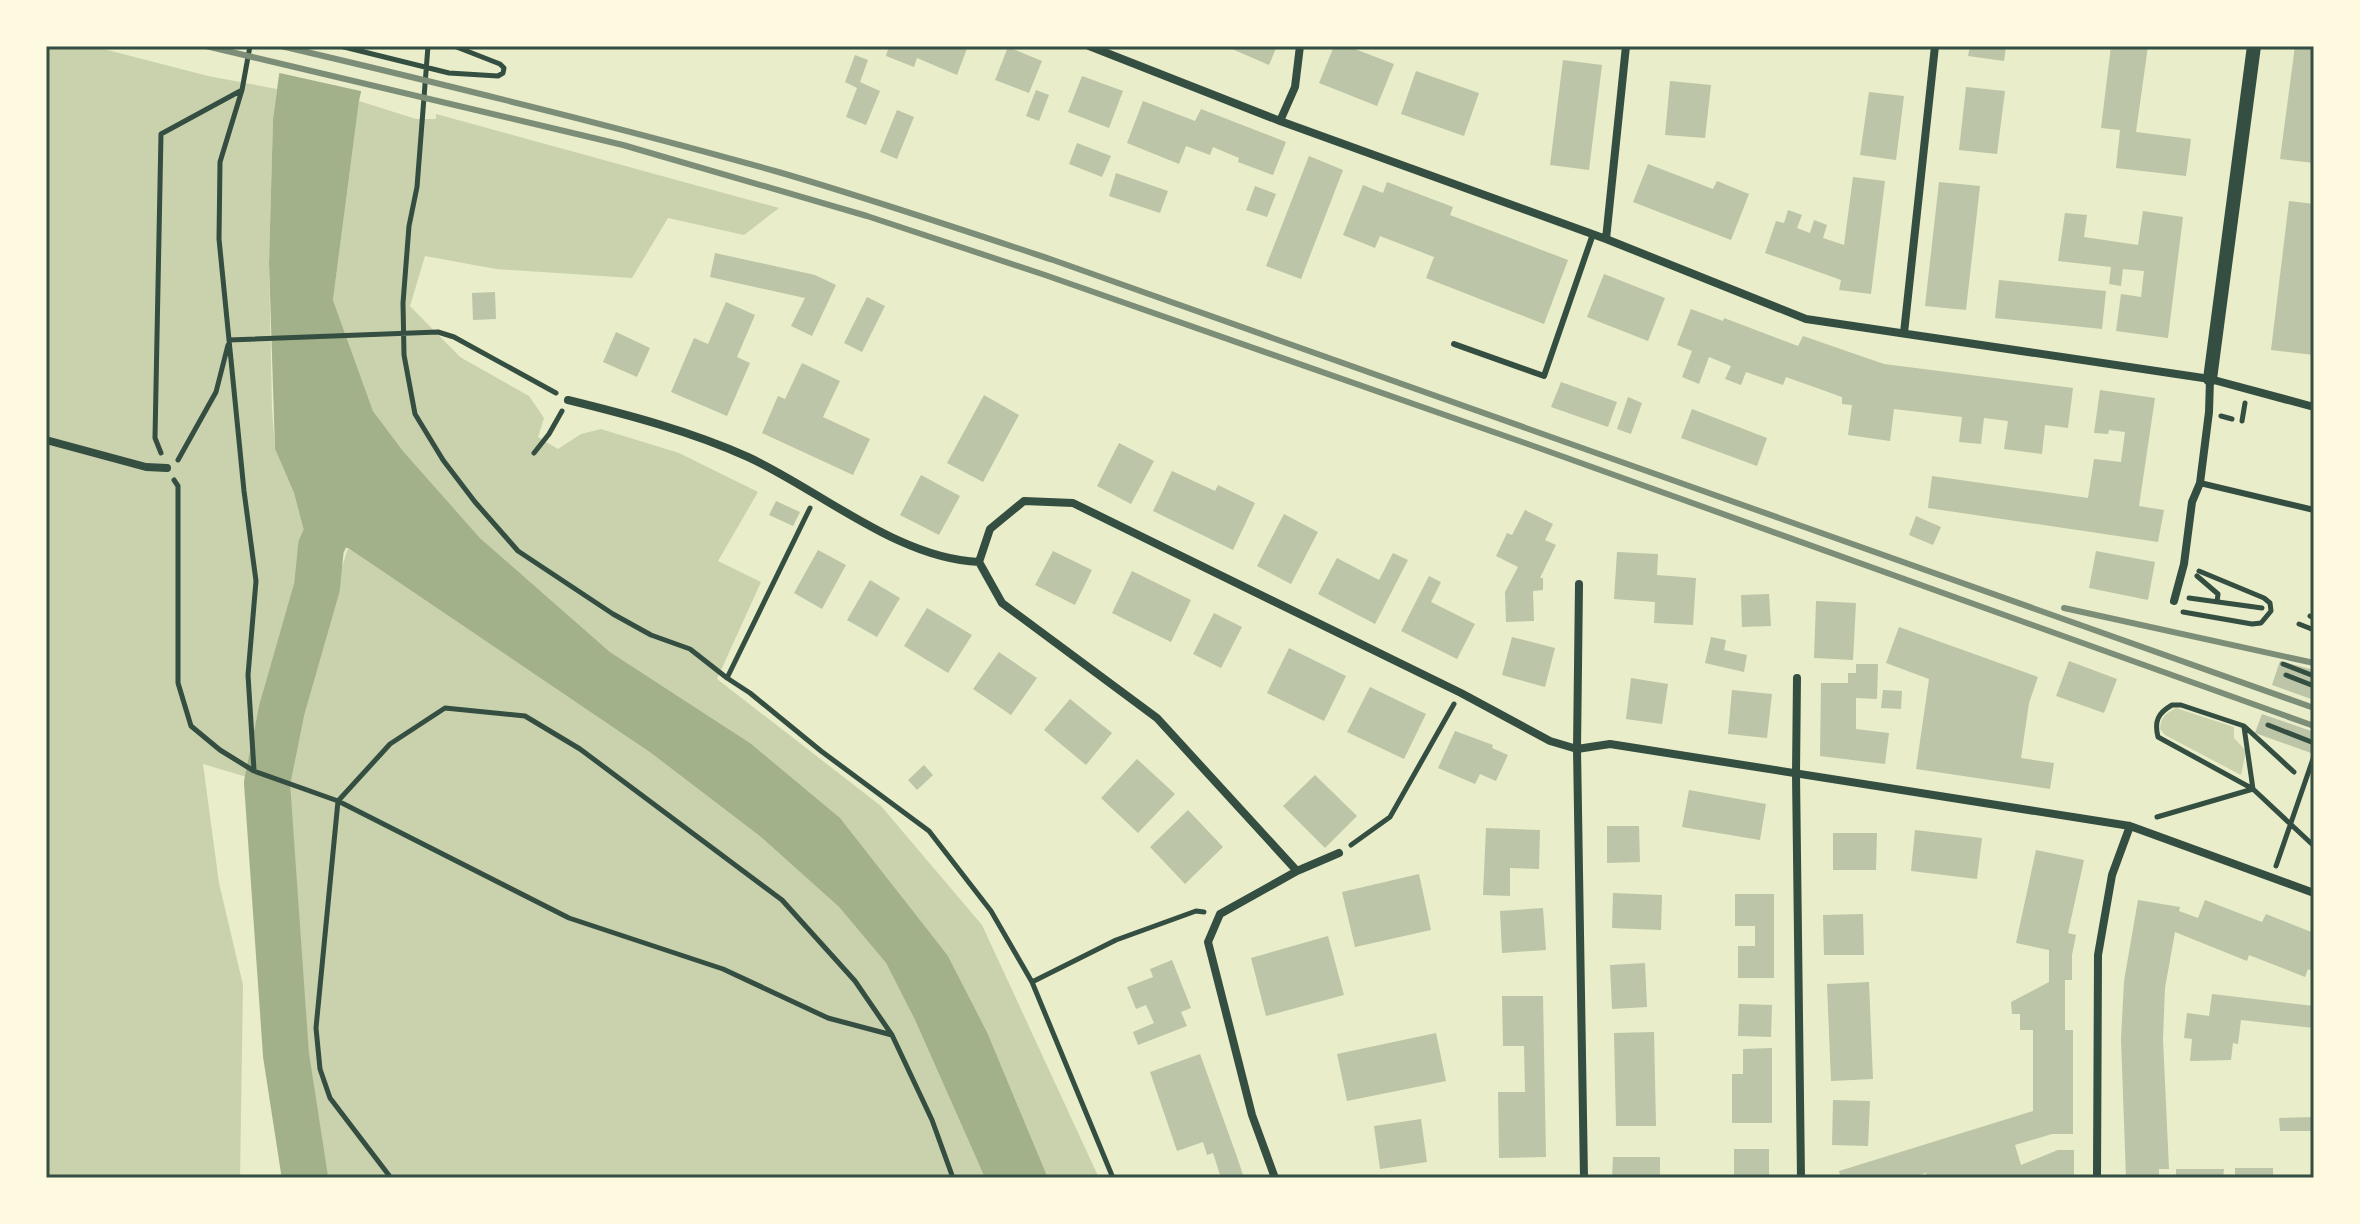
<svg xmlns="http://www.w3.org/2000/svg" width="2360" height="1224" font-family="'Noto Sans',sans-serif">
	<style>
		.green { fill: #cad2ad }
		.water { fill: #a3b18a }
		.pier { fill: #e9edc9 }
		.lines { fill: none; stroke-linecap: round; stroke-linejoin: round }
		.river { stroke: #a3b18a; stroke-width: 46 }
		.building { fill: #bcc5a7 }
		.path { stroke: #344e41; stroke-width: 5 }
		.service { stroke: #344e41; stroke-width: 6 }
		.minor { stroke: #344e41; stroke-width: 8 }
		.tertiary { stroke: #344e41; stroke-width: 14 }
		.rail { stroke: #7c8e77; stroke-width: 6 }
		.neatline { fill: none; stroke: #344e41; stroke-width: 3 }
	</style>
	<rect width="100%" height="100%" fill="#e9edc9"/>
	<path class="green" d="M46 46H92L208 76 277 89 273 119 269 263 272 408 275 449 294 493 305 535 282 709 267 783 203 764 219 883 243 985 240 1178H46Z
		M359 101 416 119H436V114L779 208 744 235 668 218 632 278 496 269 425 256 410 306 460 357 529 396 544 418 538 437 558 449 581 434 601 429 679 453 758 492 718 561 761 582 717 679 881 806 982 925 1099 1178H1048L987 1032 948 956 750 743 610 652 480 538 403 451 373 411 333 300Z
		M348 548 651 753 761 837 839 907 886 963 915 1020 985 1178H323L308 1052 270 799Z
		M2176 708 2234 727V738L2246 751 2241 775 2165 735 2160 729C2161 717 2165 714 2176 708Z"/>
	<path class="water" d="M283 46H371L359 101 333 300 373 411 403 451 480 538 610 652 750 743 840 818 948 956 987 1032 1048 1178H985L915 1020 886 963 839 907 761 837 651 753 348 548 321 547 305 535 294 493 275 449 269 263 273 119Z"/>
	<path class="pier" d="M279 46H375L365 92 275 72Z"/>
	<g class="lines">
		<path class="river" d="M305 1178 286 1055 267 783 282 709 317 587 321 547 346 492"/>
	</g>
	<path class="building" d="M889 46H968L957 75 917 58 914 67 886 56Z
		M1225 46H1277L1269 65Z
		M1334 46H1347L1394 64 1377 106 1319 83Z
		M1970 46H2006L2004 61 1968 56Z
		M2111 46H2148L2136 132 2191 139 2186 176 2116 168 2120 130 2101 128Z
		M2295 46H2314V163L2280 159Z
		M1008 47 1042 61 1029 93 995 80Z
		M855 55 868 60 860 82 880 91 866 125 846 117 857 88 845 82Z
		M1563 60 1602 65 1589 170 1550 165Z
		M1416 71 1479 93 1464 136 1401 114Z
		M1082 76 1123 91 1109 128 1068 112Z
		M1670 81 1711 85 1705 138 1665 135Z
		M1966 87 2005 91 1997 154 1959 150Z
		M1036 90 1049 95 1039 121 1026 116Z
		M1869 92 1904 96 1896 160 1860 155Z
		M1143 101 1195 121 1201 109 1286 142 1273 175 1238 162 1239 158 1213 147 1210 155 1186 146 1179 164 1127 143Z
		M897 110 914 117 897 159 880 152Z
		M1077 143 1111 156 1102 177 1069 164Z
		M1309 156 1343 170 1301 279 1266 266Z
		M1648 164 1713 189 1717 181 1749 194 1731 240 1633 202Z
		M1116 173 1168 191 1160 213 1109 196Z
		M1853 177 1885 181 1871 294 1839 290 1841 280 1765 253 1776 221 1784 223 1788 210 1802 215 1797 228 1810 233 1814 220 1827 225 1823 238 1844 245Z
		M1387 182 1453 207 1450 215 1568 260 1544 324 1426 278 1434 257 1380 236 1375 248 1343 235 1363 185 1383 193Z
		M1939 182 1980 186 1966 310 1925 306Z
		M1255 186 1276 194 1267 217 1246 210Z
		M2289 201 2314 204V355L2271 350Z
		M2143 211 2183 217 2168 338 2116 331 2121 294 2141 297 2144 271 2123 269 2121 286 2109 284 2111 267 2058 261 2065 213 2087 215 2084 237 2138 245Z
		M715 253 815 275 836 285 812 336 791 326 805 298 710 277Z
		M1604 274 1665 298 1648 341 1587 317Z
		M1999 280 2106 291 2102 329 1995 318Z
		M495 292 496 319 473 320 472 293Z
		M867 297 885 306 862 352 844 343Z
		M726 302 755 315 737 357 750 363 727 416 671 392 694 338 708 344Z
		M1691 309 1723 321 1724 318 1798 346 1803 336 1884 364 2073 388 2068 428 2045 425 2042 454 2004 449 2008 421 1984 418 1981 444 1959 442 1962 417 1894 409 1890 441 1848 435 1852 405 1842 404V397L1786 377 1783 385 1746 372 1741 385 1725 379 1731 366 1709 357 1699 384 1682 377 1692 351 1677 345Z
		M616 332 650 348 637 377 603 362Z
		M802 363 840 381 823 417 870 439 853 475 762 433 778 396 785 399Z
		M1561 382 1617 402 1608 427 1551 407Z
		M2100 390 2155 398 2139 506 2164 510 2158 542 1928 508 1932 476 2088 498 2094 459 2121 462 2125 432 2109 430 2108 434 2094 433Z
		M984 395 1019 415 983 482 947 463Z
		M1628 397 1642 403 1631 434 1617 429Z
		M1692 409 1767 438 1757 466 1681 438Z
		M1119 443 1154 461 1131 504 1097 486Z
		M1172 471 1215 491 1218 485 1255 503 1233 550 1153 511Z
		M921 475 960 496 939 535 900 515Z
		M776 501 800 512 793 526 769 515Z
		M1525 510 1553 524 1545 540 1556 545 1540 578H1543V590L1533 591 1534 621 1506 622 1505 592 1518 567 1496 556 1507 533 1512 535Z
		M1284 514 1318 532 1291 584 1257 566Z
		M1916 516 1941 527 1933 545 1909 535Z
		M818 550 846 565 822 609 794 593Z
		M1053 551 1092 570 1075 605 1035 585Z
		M2096 551 2155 562 2148 600 2089 588Z
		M1617 552 1658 554 1657 575 1696 578 1693 625 1654 623 1655 602 1614 599Z
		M1393 553 1408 560 1375 624 1318 594 1337 558 1379 580Z
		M1132 571 1191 600 1171 642 1112 613Z
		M1429 576 1441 582 1431 602 1475 624 1457 659 1401 631Z
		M870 580 900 598 877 637 847 620Z
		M1769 594 1771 626 1742 627 1741 595Z
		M1816 601 1856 603 1853 660 1814 658Z
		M927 608 972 635 948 673 904 646Z
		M1214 613 1242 627 1221 668 1193 654Z
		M1899 627 2038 677 2029 703 2021 758 2054 763 2050 789 1916 769 1929 679 1886 663Z
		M1512 637 1555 648 1545 687 1502 675Z
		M1711 637 1726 640 1724 650 1747 655 1744 672 1705 663Z
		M1289 648 1346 676 1324 721 1267 693Z
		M999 652 1037 678 1011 715 973 689Z
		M2069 661 2117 679 2104 713 2056 696Z
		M2280 661 2314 670V700L2272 685Z
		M1856 664H1878L1877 699 1856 698V729L1889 733 1885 764 1820 756 1821 683H1848V673H1856Z
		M1631 678 1668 684 1662 724 1626 719Z
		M1370 687 1426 714 1404 759 1347 732Z
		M1732 690 1772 694 1767 738 1728 734Z
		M1883 690 1902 691 1901 709 1881 708Z
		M1070 699 1112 733 1086 765 1044 730Z
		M2262 714 2314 732V754L2255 733Z
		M1455 731 1493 745 1492 748 1508 755 1496 781 1480 774 1475 784 1438 768Z
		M1137 759 1175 794 1138 833 1101 798Z
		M924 765 933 775 917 790 908 780Z
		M1315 775 1357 816 1325 848 1283 806Z
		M1689 790 1766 804 1760 840 1682 827Z
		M1188 810 1223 847 1185 884 1150 847Z
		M1607 826H1639L1640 862 1607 863Z
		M1486 828 1540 830 1539 869 1510 868V896L1483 895Z
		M1915 830 1982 838 1977 879 1911 871Z
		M1833 833H1877L1876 870H1833Z
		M2036 850 2084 860 2068 933 2076 935 2072 955V980H2065V1030H2073V1134H2052L2015 1145 2021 1165 2058 1150H2074V1178H1928L1926 1173 1909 1178H1895L1894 1175 1884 1178H1841L1839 1171 2033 1111V1030H2020V1014H2012L2011 1002 2049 982V950L2016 943Z
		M1419 874 1431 930 1355 947 1342 892Z
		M1613 893 1662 895 1661 930 1612 928Z
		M1735 894H1774V978H1738V946H1755V926H1735Z
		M2138 900 2180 907 2179 911 2198 918 2205 900 2262 922 2266 914 2314 933V972L2308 969 2305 977 2249 955 2247 961 2175 932 2165 988 2163 1039 2169 1169H2159V1178H2126L2121 1039 2124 981Z
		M1543 908 1546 950 1502 953 1500 911Z
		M1863 914 1864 955H1824L1823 915Z
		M1328 936 1344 995 1266 1016 1251 958Z
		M1172 960 1191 1008 1181 1012 1187 1026 1138 1045 1133 1032 1154 1023 1146 1005 1136 1009 1127 987 1153 977 1150 969Z
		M1645 963 1647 1007 1612 1009 1610 965Z
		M1869 982 1873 1079 1831 1081 1827 984Z
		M2212 994 2314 1006V1028L2241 1020 2238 1044 2233 1043 2231 1060 2190 1061 2192 1039 2184 1038 2187 1013 2209 1016Z
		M1502 996H1543L1546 1157 1499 1158 1498 1092H1525L1524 1046H1503Z
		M1739 1004 1772 1005 1771 1037 1738 1036Z
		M1654 1032 1656 1126H1616L1614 1033Z
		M1436 1033 1446 1081 1347 1101 1337 1054Z
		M1772 1048V1123H1732V1074H1743V1049Z
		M1200 1054 1237 1157 1244 1178H1221L1213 1153 1207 1155 1203 1142 1177 1151 1150 1072Z
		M1833 1100 1870 1101 1868 1146 1832 1145Z
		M2314 1117V1131H2280L2279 1118Z
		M1421 1119 1427 1162 1380 1169 1374 1126Z
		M1734 1149H1769V1178H1734Z
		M1613 1157H1660V1178H1612Z
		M2235 1168H2273V1178H2235Z
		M2176 1169H2224L2223 1178H2176Z"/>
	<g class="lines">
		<path class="path" d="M250 46 242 90 220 162 219 239 244 491 256 581 248 675 254 770
			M340 46 449 73 498 76 503 73 504 68 500 64 454 46
			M428 46 417 187 409 226 403 303 404 355 415 414 443 460 475 502 518 551 613 614 651 635 690 649 727 678
			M229 340 438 332 454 337 556 393
			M2221 416 2232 419
			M2242 421 2245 403
			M161 453 155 438 161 134 242 90
			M534 453 549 434 562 411
			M178 460 216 392 228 345
			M174 480 178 486V683L191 726 220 750 254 771 338 801 569 918 723 969 828 1018 892 1035
			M810 508 727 678 750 693 821 751 929 831 991 911 1032 982 1113 1178
			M2197 576 2218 594 2217 602
			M2189 598 2262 608
			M2183 612 2252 624 2261 623 2271 611 2270 603 2264 598 2199 571
			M2310 616 2314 618
			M2299 624 2314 630
			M2283 664 2314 676
			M2286 675 2314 686
			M2268 725 2314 743
			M2294 772 2244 726 2181 705H2172C2158 713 2154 721 2158 737L2253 789 2314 846
			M2157 817 2253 789 2244 727
			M1351 845 1390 817 1454 704
			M2276 866 2314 756
			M1032 982 1116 940 1196 911 1204 912
			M391 1178 330 1098 320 1069 316 1028 338 801 390 744 445 708 525 716 580 749 782 900 855 981 892 1035 932 1120 953 1178"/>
		<path class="service" d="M1454 344 1544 376 1593 234
			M2200 483 2314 510"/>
		<path class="minor" d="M1089 46 1280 121 1606 239 1806 319 2210 379 2314 407
			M1280 121 1295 87 1300 46
			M1606 239 1626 46
			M1904 333 1935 46
			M568 400C629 415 690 431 748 457 820 490 898 559 979 562
			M46 440 146 467 167 468
			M1579 584 1577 749 1584 1178
			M2174 601 2184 564 2192 502 2200 483 2209 412 2210 379
			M1797 678 1796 774 1801 1178
			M1297 871 1339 853
			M1275 1178 1252 1115 1208 942 1220 914 1297 871 1157 718 1002 603 979 562 990 529 1024 501 1073 503 1461 693 1550 741 1577 749 1610 744 2130 826 2314 893
			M2097 1178 2098 955 2112 875 2130 826"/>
		<path class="tertiary" d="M2210 379 2254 46"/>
		<path class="rail" d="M206 46 623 145 867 216 1045 275 1525 443 2314 726
			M281 46C447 85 612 125 775 171 868 198 960 229 1053 260L2314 708
			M2064 608 2314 663"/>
	</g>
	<rect width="2360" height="1224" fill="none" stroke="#fefae0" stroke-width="96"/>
	<rect x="48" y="48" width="2264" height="1128" class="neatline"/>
</svg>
